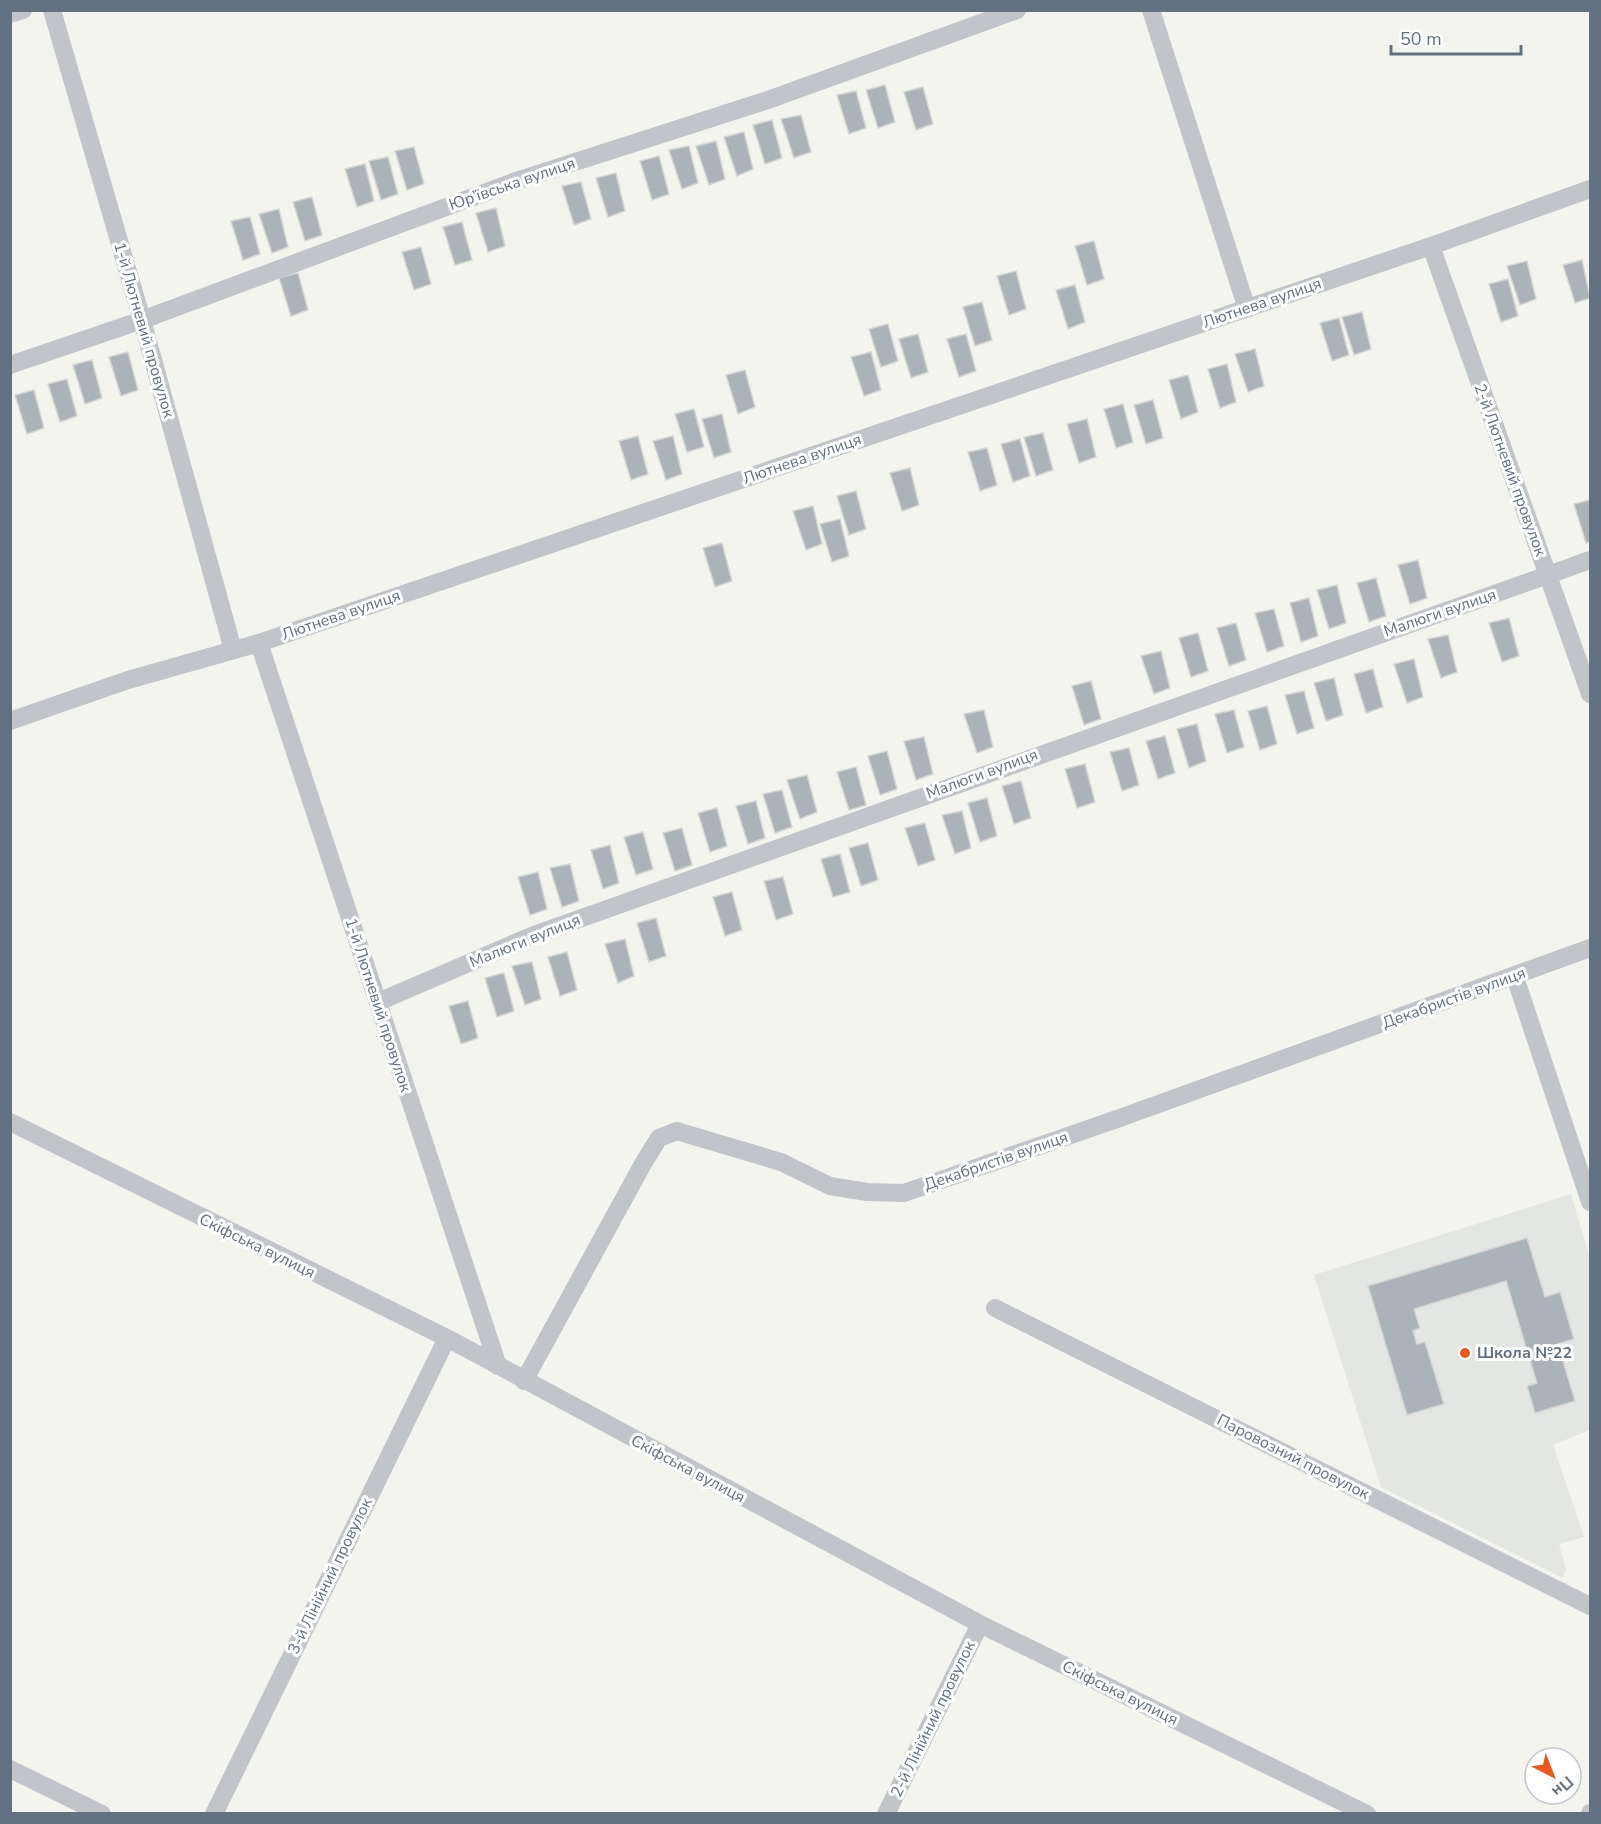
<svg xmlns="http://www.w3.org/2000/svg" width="1601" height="1824" font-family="'Nunito Sans',sans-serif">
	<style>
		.built { fill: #e4e6e3 }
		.building { fill: #abb2b8; stroke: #d5d5d2; stroke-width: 1.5 }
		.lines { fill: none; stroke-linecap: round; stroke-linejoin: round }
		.minor { stroke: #c1c4c8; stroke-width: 18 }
		.poi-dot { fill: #ec5817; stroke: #fff; stroke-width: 2 }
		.labels { text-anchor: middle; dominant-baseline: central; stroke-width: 6; stroke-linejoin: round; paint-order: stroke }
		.street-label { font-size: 16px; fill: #617182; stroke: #fff }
		.poi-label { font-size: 16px; font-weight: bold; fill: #617182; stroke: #fff; text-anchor: start }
	</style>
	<rect width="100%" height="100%" fill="#f4f4ef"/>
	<path class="built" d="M1571 1194 1590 1258V1430L1553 1445 1584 1537 1559 1544 1566 1569 1563 1578 1381 1487 1314 1275Z"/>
	<path class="building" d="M885 85 895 122 878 128 866 90Z
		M923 87 933 124 916 130 904 92Z
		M856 91 866 128 849 134 837 95Z
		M801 115 811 152 794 158 781 119Z
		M772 120 782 158 765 164 753 125Z
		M744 132 753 169 737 176 724 137Z
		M716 141 725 179 709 185 696 146Z
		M689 146 698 183 682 189 669 150Z
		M414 147 424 184 407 190 395 151Z
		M659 156 669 194 652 200 640 161Z
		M388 157 398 194 381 200 369 161Z
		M365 164 374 201 357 207 345 169Z
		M616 173 625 211 608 217 596 178Z
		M581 182 591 219 574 225 562 186Z
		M312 197 322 235 305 241 293 202Z
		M496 208 505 246 488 252 476 213Z
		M279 209 288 247 272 253 259 214Z
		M250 217 260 254 243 260 231 221Z
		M462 222 472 260 455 265 443 227Z
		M1094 241 1104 279 1087 285 1075 246Z
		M421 247 431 284 414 290 402 252Z
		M1582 260 1590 298 1575 303 1563 265Z
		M1527 261 1536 299 1520 305 1507 266Z
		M1016 271 1026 309 1009 315 997 276Z
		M298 273 308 310 291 316 279 278Z
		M1508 279 1518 316 1501 322 1489 284Z
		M1075 285 1085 322 1068 329 1056 290Z
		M982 302 992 340 975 346 963 307Z
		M1362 312 1371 349 1354 355 1342 317Z
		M1339 318 1349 355 1332 361 1320 323Z
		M888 324 898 361 881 367 869 329Z
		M918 334 928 372 911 378 899 339Z
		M966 334 976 371 959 377 947 339Z
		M1255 349 1264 386 1248 392 1235 354Z
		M128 352 138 390 121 396 109 357Z
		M871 352 881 390 864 396 851 357Z
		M92 360 102 398 85 404 73 365Z
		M1227 364 1236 402 1220 408 1208 369Z
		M745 370 755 407 738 414 726 375Z
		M1188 375 1198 412 1181 419 1169 380Z
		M67 379 77 416 60 422 48 384Z
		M34 390 44 428 27 434 15 395Z
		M1153 400 1163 438 1146 444 1134 405Z
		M1123 404 1133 442 1116 448 1104 409Z
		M694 409 704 447 687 452 675 414Z
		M722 414 731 452 714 458 702 419Z
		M1087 419 1096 457 1079 463 1067 424Z
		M1043 433 1053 470 1036 476 1024 437Z
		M638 436 648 474 631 480 619 441Z
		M673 436 682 474 666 480 653 441Z
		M1020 439 1030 476 1013 482 1001 444Z
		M987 448 997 485 980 491 968 452Z
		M910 468 919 505 902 511 890 473Z
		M856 491 866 529 849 535 837 496Z
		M1590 500V542L1586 543 1574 504Z
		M813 506 822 544 806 550 793 511Z
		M840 519 849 556 832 562 820 524Z
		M722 543 732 581 715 587 703 548Z
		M1418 560 1427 598 1410 604 1398 565Z
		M1376 578 1386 616 1369 622 1357 583Z
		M1337 585 1346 623 1329 629 1317 590Z
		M1309 598 1318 636 1301 642 1290 603Z
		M1274 609 1284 646 1267 652 1255 613Z
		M1509 618 1519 656 1502 662 1489 623Z
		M1236 623 1246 660 1229 666 1217 628Z
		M1198 633 1208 671 1191 677 1179 638Z
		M1448 635 1457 672 1441 678 1428 639Z
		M1161 651 1170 688 1154 694 1141 656Z
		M1414 659 1423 697 1407 703 1394 664Z
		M1373 669 1383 707 1366 713 1354 674Z
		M1334 678 1343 715 1326 721 1314 683Z
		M1091 681 1101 719 1084 725 1072 686Z
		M1304 691 1314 728 1297 734 1285 695Z
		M1267 706 1277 744 1260 750 1248 711Z
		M984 710 993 747 977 753 964 714Z
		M1234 710 1244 747 1227 753 1215 714Z
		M1197 724 1206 761 1189 768 1177 729Z
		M1165 736 1175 773 1158 779 1146 741Z
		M924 737 933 774 916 780 904 741Z
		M1129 748 1139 785 1122 791 1110 752Z
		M887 751 897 789 880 795 868 756Z
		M1085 764 1095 802 1077 808 1065 769Z
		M856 767 866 805 849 810 837 772Z
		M807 775 817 812 800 819 787 780Z
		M1021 781 1031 818 1014 824 1002 786Z
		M782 790 792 827 775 833 763 794Z
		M987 798 997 836 980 842 968 803Z
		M756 801 765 838 748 844 736 806Z
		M717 808 727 846 710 852 698 813Z
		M962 811 971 848 955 854 942 815Z
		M925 823 935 860 918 866 905 828Z
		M682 828 692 865 675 871 663 833Z
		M643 832 653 869 636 875 624 837Z
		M868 843 878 880 861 886 849 848Z
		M610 845 619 883 603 889 591 850Z
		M840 854 850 892 833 897 821 859Z
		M570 864 579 901 562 907 550 868Z
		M538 872 547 909 530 915 518 877Z
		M783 877 793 914 776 920 764 881Z
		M732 892 742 930 725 936 713 897Z
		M656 918 666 956 649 962 637 923Z
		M625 939 634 976 618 983 605 944Z
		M567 952 577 990 560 996 548 957Z
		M532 962 541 999 525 1005 512 966Z
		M504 973 514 1011 497 1017 485 978Z
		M468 1001 478 1038 461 1044 449 1006Z
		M1527 1238 1545 1297 1560 1292 1574 1339 1558 1344 1575 1401 1535 1413 1527 1386 1537 1383 1506 1281 1414 1309 1420 1328 1413 1331 1417 1344 1425 1342 1444 1404 1407 1415 1368 1286Z"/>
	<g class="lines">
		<path class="minor" d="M52 10 142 320 233 650
			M1151 10 1247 309
			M10 14 23 10
			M1431 246 1590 694
			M10 365 142 320 516 181 768 100 1017 10
			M259 643 498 1366
			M10 721 128 680 259 643 1431 246 1590 189
			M1515 977 1590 1202
			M378 1002 534 935 1590 560
			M10 1122 447 1338 980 1624 1367 1814
			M995 1308 1590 1606
			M524 1381 644 1162 659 1138 677 1131 781 1162 830 1186 867 1192 904 1193 1117 1119 1590 948
			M10 1769 102 1814
			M214 1814 447 1338
			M886 1814 980 1624
			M1590 1814V1813"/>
	</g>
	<circle class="poi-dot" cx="1465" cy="1353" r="6"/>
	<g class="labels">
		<g class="street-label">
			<text transform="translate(512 184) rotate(-19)">Юр’ївська вулиця</text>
			<text transform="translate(1262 303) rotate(-19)">Лютнева вулиця</text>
			<text transform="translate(144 330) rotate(74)">1-й Лютневий провулок</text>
			<text transform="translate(802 459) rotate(-19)">Лютнева вулиця</text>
			<text transform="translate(1510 470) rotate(70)">2-й Лютневий провулок</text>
			<text transform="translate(1440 613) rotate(-19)">Малюги вулиця</text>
			<text transform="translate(341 615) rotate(-19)">Лютнева вулиця</text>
			<text transform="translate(982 774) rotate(-20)">Малюги вулиця</text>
			<text transform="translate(525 941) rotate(-22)">Малюги вулиця</text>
			<text transform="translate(1454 998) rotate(-20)">Декабристів вулиця</text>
			<text transform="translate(378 1005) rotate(72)">1-й Лютневий провулок</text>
			<text transform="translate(996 1161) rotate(-19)">Декабристів вулиця</text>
			<text transform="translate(257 1246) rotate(26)">Скіфська вулиця</text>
			<text transform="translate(1293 1457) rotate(27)">Паровозний провулок</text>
			<text transform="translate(688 1469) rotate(28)">Скіфська вулиця</text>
			<text transform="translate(330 1576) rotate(-64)">3-й Лінійний провулок</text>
			<text transform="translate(1120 1693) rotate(26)">Скіфська вулиця</text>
			<text transform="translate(933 1719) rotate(-64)">2-й Лінійний провулок</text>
		</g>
		<g class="poi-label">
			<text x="1477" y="1353">Школа №22</text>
		</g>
	</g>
	<rect width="1601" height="1824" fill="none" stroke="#617182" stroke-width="24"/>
	<g transform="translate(1553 1776) rotate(138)"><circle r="28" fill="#ffffff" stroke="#c0c6cd" stroke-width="1.5"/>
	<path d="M0-4.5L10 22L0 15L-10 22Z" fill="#ec5817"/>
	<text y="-9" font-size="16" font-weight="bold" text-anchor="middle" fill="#617182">Пн</text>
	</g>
	<path d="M1391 45v9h130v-9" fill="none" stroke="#617182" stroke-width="3"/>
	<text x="1400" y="45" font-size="18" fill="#617182" stroke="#ffffff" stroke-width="4.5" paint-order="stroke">50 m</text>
</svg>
